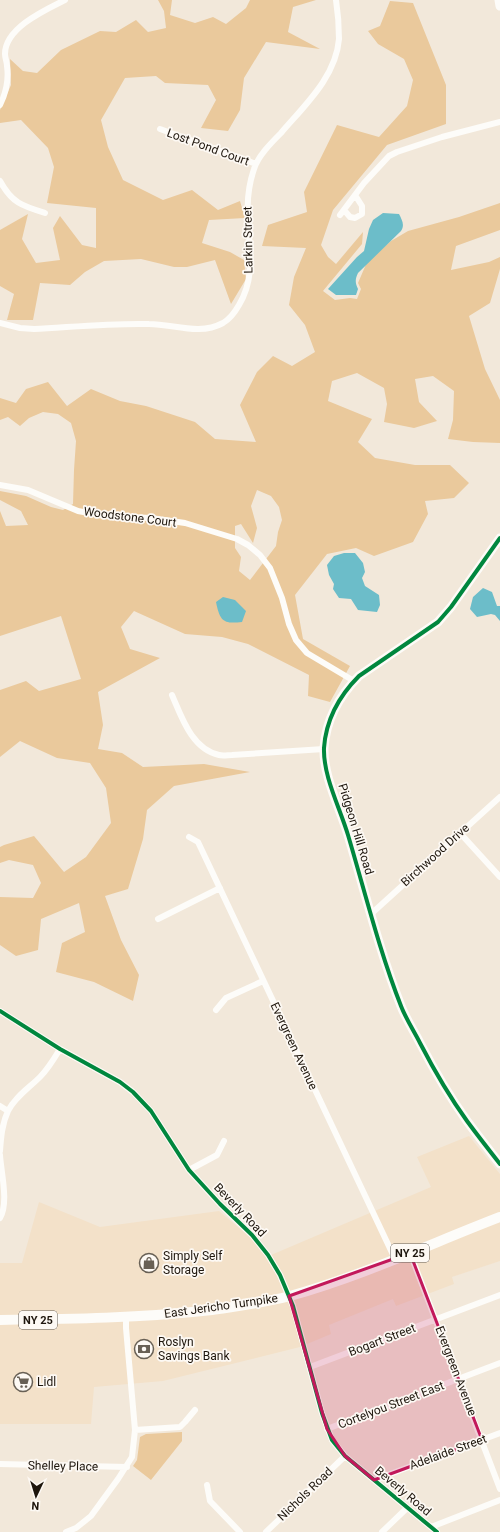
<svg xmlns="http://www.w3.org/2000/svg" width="500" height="1532" font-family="Roboto,sans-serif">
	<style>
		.built { fill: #f3e1c9 }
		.forest { fill: #eac99c; fill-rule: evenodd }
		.water { fill: #6cbdc9 }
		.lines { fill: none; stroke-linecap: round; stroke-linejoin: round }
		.street { stroke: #fdfcf9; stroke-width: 6 }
		.secondary { stroke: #fdfcf9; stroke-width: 9 }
		.primary { stroke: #fdfcf9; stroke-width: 10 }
		.cycleway-casing { stroke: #fdf9f4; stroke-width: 6 }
		.cycleway { stroke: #00873e; stroke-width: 4 }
		.marked { fill: #c2185b; fill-opacity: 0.2; stroke: #c2185b; stroke-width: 3; stroke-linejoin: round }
		.labels { text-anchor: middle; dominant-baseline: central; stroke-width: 3.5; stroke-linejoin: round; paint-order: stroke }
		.shield { fill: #fdf9f4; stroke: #615a52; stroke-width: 1 }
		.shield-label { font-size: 11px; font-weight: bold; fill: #1e160d }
		.street-label { font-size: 12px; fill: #1e160d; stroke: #fdf9f4 }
		.poi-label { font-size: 12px; fill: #1e160d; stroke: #fdf9f4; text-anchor: start }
	</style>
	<rect width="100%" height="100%" fill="#f2e8da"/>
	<path class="built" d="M469 1136 500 1174V1261L452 1277 454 1284 396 1306 393 1299 329 1325 331 1334 300 1347 163 1381 94 1387 91 1424H0V1263H22L39 1202 100 1227 219 1211 271 1255 431 1187 417 1157Z"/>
	<path class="forest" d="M158 0H172L170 15 195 23 213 17 226 24 246 8 250 0H316L293 7 288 32 320 49 266 42 244 78 240 110 228 131 201 128 216 100 208 85 165 83 156 76 125 78 101 120 108 147 123 180 163 200 192 190 218 210 240 201 245 218 209 220 202 243 230 252 244 260 246 279 231 304 215 260 187 267H174L141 259 104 261 85 272 70 285 40 283 33 320H7L14 294 0 286V230L28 214 22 239 36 263 60 260 53 228 60 216 82 245 96 248V208L47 203 54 167 48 148 21 120 0 123V110L11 85 10 59 23 71 37 73 61 50 100 31 116 32 136 20 148 32 166 28 164 11Z
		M390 1 413 3 446 85V124L387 145 333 210 321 245 328 257 336 264 363 232 362 244 323 291 335 300 350 298 357 299 361 289 358 283 367 262 391 241 408 231 459 217 500 203V230L456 246 451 270 489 262 500 257V269L490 303 469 316 485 369 500 400V443L473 442 448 439 453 420 454 391 433 376 415 379 419 402 437 421 414 428 384 422 387 404 384 388 357 373 332 381 328 401 372 419 358 442 375 458 415 465H450L469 483 454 498 425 501 428 514 413 542 374 556 356 548 327 554 295 595 303 639 350 666 330 702 308 696 309 675 248 644 222 637 185 634 134 611 121 627 130 649 160 658 98 692 103 725 98 749 122 753 143 767 204 764 250 772 174 786 147 810 143 839 128 889 105 896 121 940 139 975 133 1001 94 982 56 972 62 943 85 932 79 903 41 919 38 950 16 956 0 945V897L33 898 41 883 33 865 9 860 0 863V847L4 845 34 836 64 872 86 857 111 823 106 788 90 763 57 758 20 741 0 757V690L26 681 39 691 81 679 61 616 0 636V511L6 526 28 525 21 511 0 500V491L26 496 51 507 63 510 73 504 74 470 76 441 71 423 58 414 43 412 29 418 20 426 8 417 0 420V398L16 403 26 389 48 382 67 406 91 389 120 401 146 406 195 422 215 439 256 442 240 405 257 372 273 356 292 366 315 352 305 325 289 305 294 277 306 248 262 246 268 225 307 212 304 192 337 125 379 137 407 106 413 80 404 59 378 44 368 31 380 26ZM257 490 271 496 279 507 282 520 278 532 276 546 250 580 239 571 241 557 235 548V526L241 524 253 543 257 528 251 506Z
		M182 1432V1441L151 1480 133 1466 137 1460 140 1437 146 1434Z"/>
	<path class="water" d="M383 213 399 214C402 220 405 225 401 231L358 273C355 279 355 283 358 289L356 295H336L328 289 357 257 364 251 369 229 373 220Z
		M344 553H355L363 563 365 572 362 578 365 586 379 595 380 605 377 612 358 610 351 599 339 598 333 589 334 584 329 575 327 565 334 556Z
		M483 588 492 592 497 606H500V621L495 615 491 614 477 617 470 609 473 597Z
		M223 597 235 600 246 611 242 622C224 624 220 622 216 602Z"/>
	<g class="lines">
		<path class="street" d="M0 105C6 93 9 80 7 66 7 62 5 58 5 54 5 28 45 10 65 0
			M160 129 256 164
			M0 181C12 203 22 206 45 213
			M344 210 350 217 355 218 362 214V206L355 195
			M340 215 364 183 389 156 397 152 442 137 500 122
			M0 323 20 328 34 329C72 327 111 323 149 324 174 324 199 336 223 323 230 319 235 312 239 305 257 275 248 246 248 214 247 199 249 184 254 169 258 156 271 143 281 133 304 106 336 77 339 39 339 26 338 13 336 0
			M0 485 28 490 78 511 105 516 151 518 185 523 237 539 248 545 260 555 270 568 282 598 289 624 296 640 307 653 354 681
			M172 695C182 718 192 749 219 755 223 756 228 755 232 755L324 749
			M460 833 500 877
			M189 837 198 842 395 1259
			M371 914 500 797
			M158 919 220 888
			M216 1010 226 998 263 981
			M0 1011 60 1049 120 1082 133 1092 151 1111 189 1170 220 1204 252 1235 268 1255 280 1275 293 1306 322 1413 332 1440 345 1456 437 1532
			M0 1106 8 1111
			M0 1151C1 1137 2 1124 8 1111 15 1097 29 1088 40 1077 48 1069 54 1059 60 1049
			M0 1155C1 1172 9 1203 0 1218
			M189 1170 217 1155 224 1141
			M410 1253 500 1489
			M310 1367 500 1295
			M327 1429 500 1363
			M135 1430 180 1427 185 1422 195 1410
			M0 1464 127 1467
			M374 1480 500 1433
			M207 1485 210 1501 240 1532
			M431 1527 500 1500
			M66 1532 76 1528 91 1516 118 1479 132 1457 135 1430 126 1328V1318
			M266 1532 345 1456
			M382 1532 407 1508"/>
		<path class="secondary" d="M499 0 500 6
			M500 538 451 607 438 622 359 676C339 696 326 719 324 748 323 776 340 808 348 835 365 892 379 950 401 1006 406 1019 414 1031 420 1043 434 1070 449 1096 467 1121 478 1136 489 1150 500 1164"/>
		<path class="primary" d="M0 1320C71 1319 141 1318 212 1310 238 1306 264 1303 290 1296 362 1276 430 1244 500 1217"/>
		<g class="cycleway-casing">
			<path id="cycleway" d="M500 538 451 607 438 622 359 676C339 696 326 719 324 748 323 776 340 808 348 835 365 892 379 950 401 1006 406 1019 414 1031 420 1043 434 1070 449 1096 467 1121 478 1136 489 1150 500 1164
				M0 1011 60 1049 120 1082 133 1092 151 1111 189 1170 220 1204 252 1235 268 1255 280 1275 293 1306 322 1413 332 1440 345 1456 437 1532"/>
		</g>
		<use href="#cycleway" class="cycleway"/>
	</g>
	<path class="marked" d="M410 1253 482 1440 374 1480 345 1456 327 1429 289 1296Z"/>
	<defs>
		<g id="shop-ring" transform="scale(1)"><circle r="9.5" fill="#fdf9f4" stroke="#686055" stroke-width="1.5"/><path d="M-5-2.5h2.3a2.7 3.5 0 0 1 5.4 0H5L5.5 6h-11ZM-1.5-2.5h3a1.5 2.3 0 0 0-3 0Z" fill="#686055"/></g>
		<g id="bank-ring" transform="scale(1)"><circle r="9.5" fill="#fdf9f4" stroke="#686055" stroke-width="1.5"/><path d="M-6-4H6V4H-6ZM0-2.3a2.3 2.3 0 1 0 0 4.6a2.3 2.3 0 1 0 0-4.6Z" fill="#686055"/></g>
		<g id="supermarket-ring" transform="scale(1)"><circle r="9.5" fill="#fdf9f4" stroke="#686055" stroke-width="1.5"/><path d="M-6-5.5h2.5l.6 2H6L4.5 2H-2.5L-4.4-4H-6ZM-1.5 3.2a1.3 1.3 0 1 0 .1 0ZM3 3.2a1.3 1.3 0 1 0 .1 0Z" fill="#686055"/></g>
	</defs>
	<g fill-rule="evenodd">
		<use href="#shop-ring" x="149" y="1263"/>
		<use href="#bank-ring" x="144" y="1349"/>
		<use href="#supermarket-ring" x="23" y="1382"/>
	</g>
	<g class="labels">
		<g class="shield">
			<rect x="391" y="1244" width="38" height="18" rx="3"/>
			<rect x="19" y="1311" width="38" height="18" rx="3"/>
		</g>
		<g class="shield-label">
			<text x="410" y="1253">NY 25</text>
			<text x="38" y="1320">NY 25</text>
		</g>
		<g class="street-label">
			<text transform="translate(208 147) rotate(20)">Lost Pond Court</text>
			<text transform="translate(248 240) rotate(-91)">Larkin Street</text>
			<text transform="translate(130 517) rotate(7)">Woodstone Court</text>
			<text transform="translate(356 829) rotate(73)">Pidgeon Hill Road</text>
			<text transform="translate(435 855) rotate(-42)">Birchwood Drive</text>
			<text transform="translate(294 1046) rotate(65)">Evergreen Avenue</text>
			<text transform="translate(240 1210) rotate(46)">Beverly Road</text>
			<text transform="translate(221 1306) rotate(-8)">East Jericho Turnpike</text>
			<text transform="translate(382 1340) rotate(-21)">Bogart Street</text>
			<text transform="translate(456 1371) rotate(69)">Evergreen Avenue</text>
			<text transform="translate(391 1405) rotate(-21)">Cortelyou Street East</text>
			<text transform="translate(448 1452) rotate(-20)">Adelaide Street</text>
			<text transform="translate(63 1466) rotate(1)">Shelley Place</text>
			<text transform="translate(403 1491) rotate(40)">Beverly Road</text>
			<text transform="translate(305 1494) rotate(-44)">Nichols Road</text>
		</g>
		<g class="poi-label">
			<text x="163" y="1256">Simply Self<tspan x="163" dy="14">Storage</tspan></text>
			<text x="158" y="1342">Roslyn<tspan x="158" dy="14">Savings Bank</tspan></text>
			<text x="37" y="1382">Lidl</text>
		</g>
	</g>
	<g transform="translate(36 1496) rotate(184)" stroke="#fdf9f4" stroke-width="3" paint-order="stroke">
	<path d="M0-3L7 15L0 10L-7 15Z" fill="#1e160d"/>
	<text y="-6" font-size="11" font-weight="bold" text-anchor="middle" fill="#1e160d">N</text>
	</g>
</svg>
